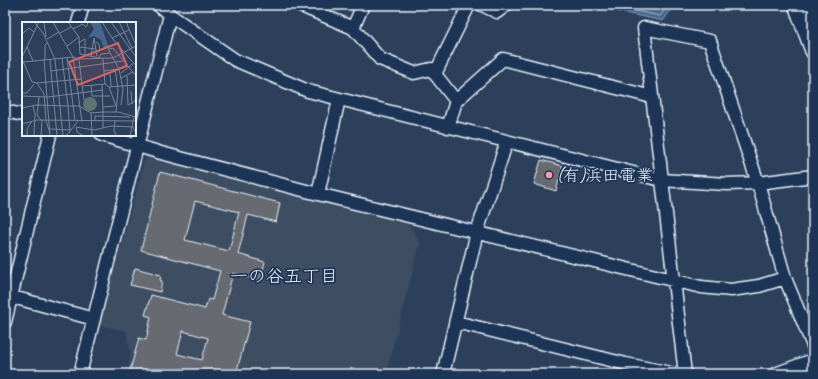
<svg xmlns="http://www.w3.org/2000/svg" width="818" height="379" font-family="Caveat,'Klee One',sans-serif">
	<style>
		.built { fill: #3e4d62 }
		.water { fill: #46688d; stroke: #879fb8 }
		.lines { fill: none; stroke-linecap: round; stroke-linejoin: round }
		.shore { stroke: #a7bacd; stroke-width: 1 }
		.building { fill: #686a71; stroke: #e8f1f8; fill-rule: evenodd }
		.minor-casing { stroke: #e8f1f8; stroke-width: 15 }
		.major-casing { stroke: #e8f1f8; stroke-width: 18 }
		.minor { stroke: #1d3557; stroke-width: 12 }
		.major { stroke: #1d3557; stroke-width: 15 }
		.poi-dot { fill: #ff9aa2; stroke: #1d3557; stroke-width: 1.5 }
		.labels { text-anchor: middle; dominant-baseline: central; stroke-width: 3.5; stroke-linejoin: round; paint-order: stroke }
		.poi-label { font-size: 17px; fill: #e8f1f8; stroke: #1d3557; text-anchor: start }
		.neighbourhood-label { font-size: 18px; fill: #e8f1f8; stroke: #1d3557 }
		.inset-road { fill: none; stroke: #77879a; stroke-width: 1 }
		.view { fill: #db6466; fill-opacity: 0.15; stroke: #db6466; stroke-width: 2 }
		.inset-edge { fill: none; stroke: #e8f1f8; stroke-width: 2 }
	</style>
	<rect width="100%" height="100%" fill="#2c405c"/>
	<filter id="ink" filterUnits="userSpaceOnUse"><feTurbulence type="fractalNoise" baseFrequency=".025" numOctaves="2"/><feDisplacementMap in="SourceGraphic" scale="8" xChannelSelector="R" yChannelSelector="G"/><feConvolveMatrix kernelMatrix="1 2 1 2 8 2 1 2 1" color-interpolation-filters="sRGB"/></filter>
	<g filter="url(#ink)">
		<path class="built" d="M146 156 408 223 420 242 386 374H127L131 356 126 331 99 325Z"/>
		<path class="water" d="M587 5H674L663 21Z"/>
		<g class="lines">
			<path class="shore" d="M607 5 660 16 669 5"/>
		</g>
		<path class="building" d="M541 160 563 166 556 191 534 184Z
			M160 172 280 203 276 222 248 215 238 254 265 262 260 281 233 273 222 315 250 322 236 374H129L139 338 146 340 151 317 145 315 151 295 205 309 208 299 212 300 220 271 141 250ZM195 201 239 212 229 251 185 240ZM183 331 208 338 202 360 177 354Z
			M135 268 161 275 160 280 162 281 160 292 130 285Z"/>
		<g class="lines">
			<g class="minor-casing">
				<path id="minor" d="M158 5 170 15 235 60 308 91 661 180 727 184 758 183 813 176
					M299 5 353 28 380 59 414 73 431 69 456 101
					M482 5 497 12 506 5
					M78 23 83 5
					M353 28 363 5
					M435 74 469 5
					M5 111 23 115
					M448 127 456 101 503 59 652 97
					M102 135 161 153 318 194 701 287 731 290 759 286 785 278
					M318 194 339 99
					M5 295 94 319
					M5 322 50 135
					M456 322 626 364 676 374
					M80 374 170 15
					M443 374 477 232 507 141
					M685 374 644 28 710 41 758 183 785 278 813 346
					M775 374 813 360"/>
			</g>
			<g class="major-casing">
				<path id="major" d="M796 5 813 51
					M808 5 813 17"/>
			</g>
			<use href="#minor" class="minor"/>
			<use href="#major" class="major"/>
		</g>
	</g>
	<circle class="poi-dot" cx="549" cy="175" r="4"/>
	<g class="labels">
		<g class="poi-label">
			<text x="557" y="175">(有)浜田電業</text>
		</g>
		<g class="neighbourhood-label">
			<text x="284" y="276">一の谷五丁目</text>
		</g>
	</g>
	<g transform="translate(22 22)">
		<rect width="114" height="114" fill="#2c405c"/>
		<path d="M61 82a7 7 0 1 1 14 0a7 7 0 1 1-14 0Z" fill="#5a7572"/>
		<path d="M68 0H78L87 26 82 27 79 18 72 14 66 16 72 7Z" fill="#46688d"/>
		<path class="inset-road" d="M12 0 21 11 33 37 41 114M22 0 24 15M31 0 51 35 57 37 91 36 114 24M46 0 57 15M80 0 90 16 114 44M89 0 114 35M97 0 110 26M104 0 114 23M51 7 61 2 64 5 66 2 64 0M38 11 49 5M0 12 7 6 12 10M90 16 107 8M25 17 37 10M74 20 77 22 78 28 75 29M56 21 63 17V33M45 24 57 15 58 32 77 36M5 25 11 39M58 25 73 27M69 34 72 16 75 34M0 35 17 0M40 36 46 84H57M45 36 53 99M77 36 79 32 88 31M0 37 10 60 15 61 22 72 24 99 28 111M22 38 28 114M23 38V23L26 20M28 38 35 114M57 38 62 78M2 40 51 35 60 100M93 47 96 67 94 90M29 49 101 39M82 49 97 47 86 27 91 26 114 54M99 51 112 41M88 52 89 64M105 54 106 83 112 80 114 76M99 56 111 50M15 61 60 57M83 62 87 65 114 63M69 63 70 74H88M61 64 83 62 81 37M87 65 94 84M109 69 110 82M0 71H5L12 62M0 74 26 75 81 68M17 75 15 93 19 98M99 83 101 67 97 47 104 43M11 84 13 92 12 114M57 84 69 91 81 90 80 62M81 85 93 84M0 86 14 83 46 84 48 110 43 114M69 91 70 114M73 99V94L108 95M93 99 92 109 95 114M0 102 15 98 114 99M81 106V90H96L114 95M28 107 49 108 56 99M5 114V107L10 99M19 114 20 98M62 114 55 110 54 105 72 108 89 104 111 105 114 112M108 114 112 95"/>
		<path class="view" d="M96 21 105 44 56 63 47 40Z"/>
		<rect width="114" height="114" class="inset-edge"/>
	</g>
	<rect width="818" height="379" fill="none" stroke="#1d3557" stroke-width="20"/>
	<rect x="10" y="10" width="798" height="359" fill="none" stroke="#e8f1f8" stroke-width="1.5" filter="url(#ink)"/>
</svg>
